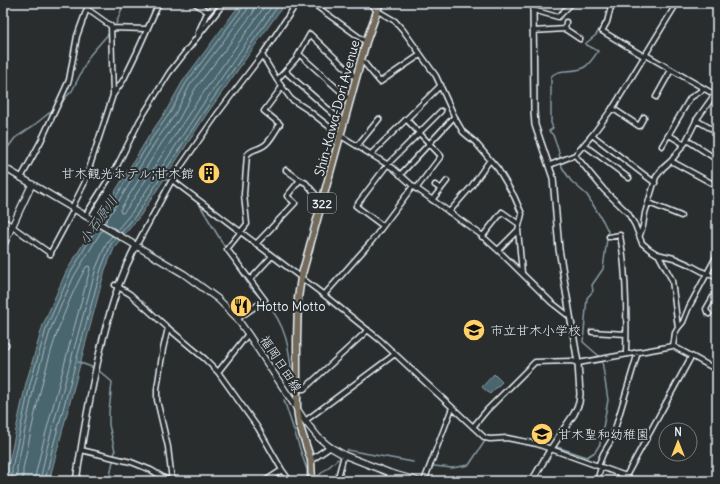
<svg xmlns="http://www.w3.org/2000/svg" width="720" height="484" font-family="Delius,'Klee One',sans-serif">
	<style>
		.water { fill: #4a656e; stroke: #899da5 }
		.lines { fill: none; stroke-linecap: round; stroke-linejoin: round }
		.shore { stroke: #a9b9c1; stroke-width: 1 }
		.stream { stroke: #899da5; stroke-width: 1.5 }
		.minor-casing { stroke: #e8f1f8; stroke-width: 7 }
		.tertiary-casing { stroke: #e8f1f8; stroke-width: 8 }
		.secondary-casing { stroke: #e8f1f8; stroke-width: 8 }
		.trunk-casing { stroke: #e8f1f8; stroke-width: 9 }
		.minor { stroke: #2a2d2e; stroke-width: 4 }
		.tertiary { stroke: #2a2d2e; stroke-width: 5 }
		.secondary { stroke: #2a2d2e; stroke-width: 5.5 }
		.trunk { stroke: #736a5a; stroke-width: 6 }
		.labels { text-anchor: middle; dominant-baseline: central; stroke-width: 4; stroke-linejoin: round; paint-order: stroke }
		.shield { fill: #2a2d2e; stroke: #afb6bb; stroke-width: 1 }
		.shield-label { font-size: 12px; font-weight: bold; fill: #e8f1f8 }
		.street-label { font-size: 13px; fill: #e8f1f8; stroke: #2a2d2e }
		.poi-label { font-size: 13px; fill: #e8f1f8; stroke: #2a2d2e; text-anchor: start }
		.water-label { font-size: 14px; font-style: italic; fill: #a9b9c1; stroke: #2a2d2e }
	</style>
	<rect width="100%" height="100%" fill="#2a2d2e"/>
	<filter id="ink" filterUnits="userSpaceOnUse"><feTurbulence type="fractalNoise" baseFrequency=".025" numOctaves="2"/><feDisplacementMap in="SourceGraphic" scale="8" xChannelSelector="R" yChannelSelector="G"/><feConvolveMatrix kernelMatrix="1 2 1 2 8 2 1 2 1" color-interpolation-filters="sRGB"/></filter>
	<g filter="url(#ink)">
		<path class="water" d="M241 3H285L206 115 140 216 115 246 105 270 49 481H8V467L26 383 43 325 66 272 149 136 166 111 183 81Z
			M494 374 502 382 490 394 482 387Z"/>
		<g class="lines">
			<path class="shore" d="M255 3 253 13 195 89 179 119 161 144 120 210 121 213H123L128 207 194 106 267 3
				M101 221 152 138 170 113 186 83 243 7 244 3
				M105 223 156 141 174 116 190 85 247 10 249 3
				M117 230 133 211 199 110 274 3
				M121 233 137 214 203 113 280 3
				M12 481V468L30 384 47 326 70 274 97 227
				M17 481V468L34 386 51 328 74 276 102 230
				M23 481V469C38 399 51 330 86 267L89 266 90 269 42 447 34 481
				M40 481 47 448 96 268 107 242 112 236
				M45 481 52 450 101 269 111 244 116 238"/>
			<path class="stream" d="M116 24 124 3
				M61 105 65 98 72 91 90 55 110 32
				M3 154 15 138 33 126 54 109
				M164 178 195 200
				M198 202 226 249
				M233 260 250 287 262 299
				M265 302C286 323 290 351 292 379
				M78 362 97 369 112 382 109 412V425L115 451 109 481
				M284 400 307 470V480
				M557 447 587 457 595 452 600 444 608 400 602 361 599 356 583 342 587 298 593 291 592 285 603 269 608 231 603 221 587 195 571 181 562 167 558 149 553 135 549 131 553 128 551 123V77C557 68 574 73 583 68 589 65 594 57 598 51L585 44 596 35 606 18
				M347 450 413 462
				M434 466 452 468 469 465 485 441
				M317 477 338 459"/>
			<g class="minor-casing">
				<path id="minor" d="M195 3 208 12
					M312 3 366 42
					M371 3 376 10 395 21 403 30 436 76 456 120 463 132 475 142 498 169 514 196 522 214 518 230 522 273
					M612 3 607 22 602 31 645 57
					M87 9 111 26 113 95
					M533 10 558 17 572 3
					M111 28 147 29
					M565 29 566 22
					M533 31 565 29 580 39
					M198 33 206 15 216 3
					M299 54 350 100
					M262 55 277 80
					M646 55 717 96
					M361 59 380 82 420 55
					M286 70 288 74 344 123
					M356 78 310 34 296 59 277 80 291 99 308 110 341 136 393 168 413 186 480 234 500 252 551 302 570 317
					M656 97 671 70
					M612 108 639 126 644 117
					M406 119 441 156 416 189
					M696 120 717 132
					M592 135 655 183
					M669 135 684 144
					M687 140 716 159
					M584 145 629 178
					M357 146 379 119
					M662 146 690 98 704 89
					M371 154 441 85
					M575 155 604 190 628 213 635 225 642 243 649 249 657 254 674 258 690 265 707 274 717 277
					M671 161 717 186
					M550 165 575 155 593 134 614 106 677 3
					M286 170 300 180
					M400 175 454 117
					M21 178 41 141 65 89 69 80 77 36 89 3
					M172 180 324 295 380 340 485 438 490 439 507 438 537 444 626 476 633 481
					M435 185 441 189
					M432 200 447 181
					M649 203 681 216
					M72 208 84 184 113 95 124 79 137 52 159 3
					M449 212 471 187 490 160
					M85 216 118 164 140 120 169 73 224 3
					M3 220 51 254
					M383 226 356 206 387 165 441 111
					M640 235 643 226 645 213 656 177 663 168 671 161 685 143 697 119 717 91
					M482 237 502 212 519 224
					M609 237 620 235C627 274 627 315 626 354
					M256 244 295 203 287 196 300 180 306 183 322 202
					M136 246 172 180 181 166 218 113 262 55 297 3
					M498 250 518 230
					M50 254 74 209
					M658 254 672 280 678 328 675 333 673 346
					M250 280 272 256
					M115 285 130 294 168 328 205 359 218 372 258 428 282 470 290 481
					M324 295 371 242 413 186
					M709 314 707 312 706 309 717 290
					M237 319 265 300 227 249 247 224 244 194 247 155C252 148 261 150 267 143 272 138 276 130 280 124L264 111 282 87
					M168 328 163 349 157 389V400L168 447 172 481
					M678 328 683 322 689 307 717 255
					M592 332 626 334
					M3 344 6 345
					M218 372 248 334
					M297 389H304L368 330
					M305 421 395 354
					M473 427 487 410 535 362 572 361 578 363 673 346 717 370
					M81 450 131 462 151 470 169 481
					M598 466 603 454 612 439 638 352
					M626 476 691 357
					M265 481 282 470
					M337 481 344 455
					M387 481 390 473
					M424 481 452 408
					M597 481 601 467"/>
			</g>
			<g class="tertiary-casing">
				<path id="tertiary" d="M311 460 330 447
					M76 481C84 428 93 375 107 323 115 295 122 272 136 246
					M532 481 550 450 574 414 579 403 580 394 578 363 559 249 553 178 535 125 534 111 533 3"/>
			</g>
			<g class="secondary-casing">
				<path id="secondary" d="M3 167 184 274 218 299 236 317 248 334 305 421 318 437 330 447 344 455 390 473 418 481
					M3 246 32 184"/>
			</g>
			<g class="trunk-casing">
				<path id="trunk" d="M312 481 311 460 299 424 297 408V340L298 298 301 278 366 42 380 3"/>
			</g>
			<use href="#minor" class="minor"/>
			<use href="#tertiary" class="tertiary"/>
			<use href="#secondary" class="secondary"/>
			<use href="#trunk" class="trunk"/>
		</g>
	</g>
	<defs>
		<g id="building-disc" transform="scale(1.15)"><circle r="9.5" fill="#ffd166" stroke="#2a2d2e"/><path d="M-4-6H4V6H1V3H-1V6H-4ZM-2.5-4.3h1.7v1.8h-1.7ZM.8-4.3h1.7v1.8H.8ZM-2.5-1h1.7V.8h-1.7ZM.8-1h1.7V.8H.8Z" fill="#111"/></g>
		<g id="restaurant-disc" transform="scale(1.15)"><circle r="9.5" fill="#ffd166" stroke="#2a2d2e"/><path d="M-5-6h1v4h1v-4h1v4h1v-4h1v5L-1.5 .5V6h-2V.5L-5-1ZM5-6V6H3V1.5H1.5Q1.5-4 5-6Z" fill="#111"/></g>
		<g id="school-disc" transform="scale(1.15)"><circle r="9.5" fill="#ffd166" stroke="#2a2d2e"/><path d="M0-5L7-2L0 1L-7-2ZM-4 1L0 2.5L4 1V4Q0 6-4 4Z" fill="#111"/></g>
	</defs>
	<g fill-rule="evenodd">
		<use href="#building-disc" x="209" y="173"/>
		<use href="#restaurant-disc" x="241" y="306"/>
		<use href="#school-disc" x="474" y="330"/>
		<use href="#school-disc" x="542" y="434"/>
	</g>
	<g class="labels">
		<rect class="shield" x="308" y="193" width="28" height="20" rx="3"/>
		<g class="shield-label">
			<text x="322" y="203">322</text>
		</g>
		<g class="street-label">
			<text transform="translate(337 108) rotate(-75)">Shin-Kawa-Dori Avenue</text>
			<text transform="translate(281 364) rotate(57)">福岡日田線</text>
		</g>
		<g class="poi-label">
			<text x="194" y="173" text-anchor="end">甘木観光ホテル;甘木館</text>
			<text x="256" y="306">Hotto Motto</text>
			<text x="490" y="330">市立甘木小学校</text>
			<text x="558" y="434">甘木聖和幼稚園</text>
		</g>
		<g class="water-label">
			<text transform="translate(98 220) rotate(-55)">小石原川</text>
		</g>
	</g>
	<rect width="720" height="484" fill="none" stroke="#2a2d2e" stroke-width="16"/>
	<rect x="8" y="8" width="704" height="468" fill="none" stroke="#e8f1f8" stroke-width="1.5" filter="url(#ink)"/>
	<g transform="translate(678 442)"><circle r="19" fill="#2a2d2e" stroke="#767b7f"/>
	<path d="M0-3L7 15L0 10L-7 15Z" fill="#ffd166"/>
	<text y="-6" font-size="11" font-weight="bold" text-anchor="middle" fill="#e8f1f8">N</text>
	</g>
</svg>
